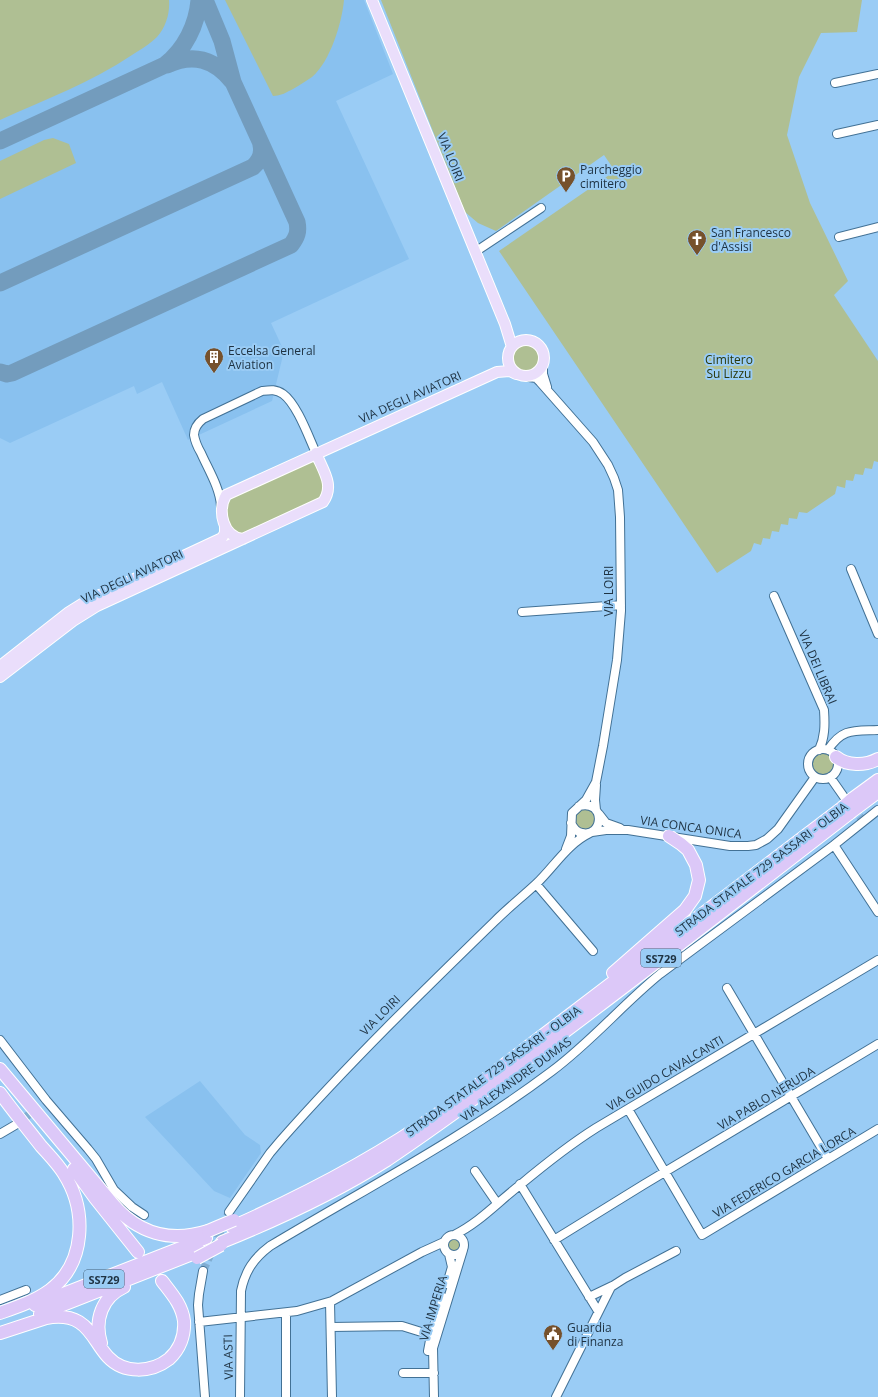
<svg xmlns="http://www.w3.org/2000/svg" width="878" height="1397" font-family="'Open Sans',sans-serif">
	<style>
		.built { fill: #89c1ef }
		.green { fill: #afbf93 }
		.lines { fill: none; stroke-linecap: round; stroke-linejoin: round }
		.taxiway { stroke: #739cbd; stroke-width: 17 }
		.minor-tunnel { stroke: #81add1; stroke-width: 8; stroke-dasharray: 8 4; stroke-linecap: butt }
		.minor-casing { stroke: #427195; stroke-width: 10 }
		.major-casing { stroke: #fff; stroke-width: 12 }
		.highway-casing { stroke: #fff; stroke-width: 14 }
		.minor { stroke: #fff; stroke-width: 8 }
		.major { stroke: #eadefb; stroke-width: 10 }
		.highway { stroke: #dcc8f8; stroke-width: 12 }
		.highway-bridge-casing { stroke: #fff; stroke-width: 14; stroke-linecap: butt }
		.highway-bridge { stroke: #dcc8f8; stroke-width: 12 }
		.labels { text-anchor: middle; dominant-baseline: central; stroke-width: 4; stroke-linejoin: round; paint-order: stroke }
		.shield { fill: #9accf5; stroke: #436078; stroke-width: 1 }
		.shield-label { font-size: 11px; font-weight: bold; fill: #1e3242 }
		.street-label { font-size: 12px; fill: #1e3242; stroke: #9accf5 }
		.poi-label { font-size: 12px; fill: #1e3242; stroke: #9accf5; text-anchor: start }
		.park-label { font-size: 12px; fill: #2a3709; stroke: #9accf5 }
	</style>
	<rect width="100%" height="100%" fill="#9accf5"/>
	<path class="built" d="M0 0H364L393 74 336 101 409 259 271 323 284 351 272 401 188 440 162 382 137 394 134 386 10 443 0 438Z
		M200 1081 245 1135 260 1145 261 1153 230 1198 214 1191 145 1117Z"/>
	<path class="green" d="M0 0H169C170 13 166 27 157 37 150 44 140 50 132 55 92 82 44 100 0 120Z
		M225 0H344C342 23 330 62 312 77 306 81 300 85 293 89 287 92 281 96 273 96Z
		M381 0H862L857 32 821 33 799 77 787 135 810 203 848 281 834 295 878 361V462L874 461 872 469 865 468 863 475 855 474 853 481 846 480 845 488 837 486 835 494 807 513 799 512 797 519 789 518 788 525 781 524 779 532 772 531 770 539 763 538 761 545 754 543 751 551 717 573 499 251 615 171 604 155 496 231 478 223 465 212Z
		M53 138 69 144 76 163 0 199V161L44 140Z
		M512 358a14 14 0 1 1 28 0a14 14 0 1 1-28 0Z
		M311 461 316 464 325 487 320 499 242 535 233 533C228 520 221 508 233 497Z
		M812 764a11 11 0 1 1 22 0a11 11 0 1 1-22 0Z
		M581 808 592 810 597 819 593 828 583 831 575 825 574 817Z
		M448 1245a6 6 0 1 1 12 0a6 6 0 1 1-12 0Z"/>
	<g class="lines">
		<path class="taxiway" d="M167 65C193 53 214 59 232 81
			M0 141 165 65C185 49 197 25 199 0
			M0 283 253 167C260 161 263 154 261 145
			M0 372 7 374 12 373 291 245C297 237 299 232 297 222L233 82 222 41 205 0"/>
		<path class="minor-tunnel" d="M852 807 861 818
			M17 1124 37 1108
			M203 1271 229 1212"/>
		<g class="minor-casing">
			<path id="minor" d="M835 83 878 74
				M837 134 878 125
				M839 237 878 227
				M475 252 541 208
				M543 367V374L547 387
				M529 377 536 378 540 382 593 442 608 465 614 478 618 490 620 517 621 611 617 660 603 746 596 782 586 800 572 813 571 836 566 849
				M221 506C220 488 208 469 201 453 198 448 195 441 194 435 194 428 198 423 203 419L262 391C270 390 276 389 283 394 297 404 309 438 316 453
				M851 569 878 634
				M774 596 824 710C825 725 825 737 819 750
				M522 612 621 605
				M808 764a15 15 0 1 1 30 0a15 15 0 1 1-30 0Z
				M828 750C842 728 854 731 878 730
				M830 777 844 797
				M596 785 595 800 596 810
				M599 814 606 823 620 828
				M571 823C574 828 576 832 582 833 604 838 606 799 579 806
				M592 832 606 830H628L730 846H748L756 845 767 839 778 829 815 777
				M834 845 878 912
				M536 884 593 951
				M727 988 828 1159
				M0 1040 46 1100 88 1149 96 1159 114 1190 132 1207 144 1215
				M628 1109 702 1235 878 1129
				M0 1134 17 1124
				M475 1171 497 1203
				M520 1184 598 1311
				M229 1212 270 1153 281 1140C349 1063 422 992 495 921 508 908 522 897 536 884 554 867 567 844 590 833
				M444 1245a10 10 0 1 1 20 0a10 10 0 1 1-20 0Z
				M454 1235C479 1223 499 1201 520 1185 544 1165 569 1145 596 1128L878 960
				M554 1240 643 1185 878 1044
				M203 1271 199 1294 198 1305 205 1397
				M447 1284 452 1267 449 1254
				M589 1297 612 1286
				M0 1300 26 1290
				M330 1302 332 1397
				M286 1313V1397
				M199 1322 297 1311 332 1301 422 1252 444 1242
				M331 1327 402 1326 431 1335
				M428 1351 431 1335 443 1297
				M403 1373H434
				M240 1397 241 1291C245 1271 254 1258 270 1246 365 1189 463 1138 552 1071 591 1042 622 1005 660 974L834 845 878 810
				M434 1397 433 1348 463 1250
				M556 1397 611 1287 625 1278 676 1251"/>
		</g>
		<g class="major-casing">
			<path id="major" d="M372 0 505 324 512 347
				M508 358a18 18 0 1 1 36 0a18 18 0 1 1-36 0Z
				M243 539C223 537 217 511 226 495L497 372 510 371 516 374
				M0 666 69 612 85 602 222 538 225 533V526
				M0 677 73 621 97 606 323 502C335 485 323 471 316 453"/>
		</g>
		<g class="highway-casing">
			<path id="highway" d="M836 757C847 766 865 766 878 759
				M852 799 878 780
				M858 807 878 792
				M613 973 685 910 695 896 699 880 696 865 688 850 681 844 669 836
				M0 1069 112 1203C137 1233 170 1243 208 1231
				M0 1093C13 1111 27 1128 41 1146 49 1155 58 1164 64 1174 87 1210 86 1263 50 1290 35 1301 17 1307 0 1313
				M454 1103 843 807
				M74 1169 95 1198 138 1252
				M232 1227C304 1195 374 1159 439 1113
				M222 1242C279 1219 335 1193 387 1160 444 1122 500 1080 555 1039 654 965 752 889 850 813
				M35 1305 206 1238
				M40 1314 200 1251
				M0 1333 46 1318C57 1316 69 1316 79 1322 92 1330 97 1345 108 1357 124 1374 151 1373 169 1359 180 1349 185 1335 184 1321 182 1305 172 1294 162 1281
				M101 1343C94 1320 102 1297 124 1287"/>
		</g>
		<use href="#minor" class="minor"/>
		<use href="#major" class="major"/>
		<use href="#highway" class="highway"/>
		<g class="highway-bridge-casing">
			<path id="highway-bridge" d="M843 807 852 799
				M850 813 858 807
				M208 1231 234 1220
				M197 1258 221 1245"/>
		</g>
		<use href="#highway-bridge" class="highway-bridge"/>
	</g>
	<defs>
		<g id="parking-pin" transform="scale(1)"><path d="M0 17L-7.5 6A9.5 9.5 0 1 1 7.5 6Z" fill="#76512c" stroke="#9accf5"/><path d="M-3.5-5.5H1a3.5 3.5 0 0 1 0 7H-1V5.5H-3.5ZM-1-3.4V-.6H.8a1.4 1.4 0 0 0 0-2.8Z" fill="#fff"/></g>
		<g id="church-pin" transform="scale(1)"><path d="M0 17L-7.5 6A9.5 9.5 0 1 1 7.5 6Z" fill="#76512c" stroke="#9accf5"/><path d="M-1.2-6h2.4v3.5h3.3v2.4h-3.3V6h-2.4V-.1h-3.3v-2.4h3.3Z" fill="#fff"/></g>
		<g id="building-pin" transform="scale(1)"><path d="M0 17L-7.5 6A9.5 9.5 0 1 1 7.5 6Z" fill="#76512c" stroke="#9accf5"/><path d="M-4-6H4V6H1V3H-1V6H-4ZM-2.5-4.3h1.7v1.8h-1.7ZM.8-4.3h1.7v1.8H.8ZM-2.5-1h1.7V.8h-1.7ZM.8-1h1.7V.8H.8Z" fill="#fff"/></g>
		<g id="civic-pin" transform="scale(1)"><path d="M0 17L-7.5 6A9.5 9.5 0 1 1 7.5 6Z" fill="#76512c" stroke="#9accf5"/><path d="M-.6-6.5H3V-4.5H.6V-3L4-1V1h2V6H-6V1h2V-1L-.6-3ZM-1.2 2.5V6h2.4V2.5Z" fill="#fff"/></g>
	</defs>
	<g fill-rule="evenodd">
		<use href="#parking-pin" x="566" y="176"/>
		<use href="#church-pin" x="697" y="239"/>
		<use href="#building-pin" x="214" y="357"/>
		<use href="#civic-pin" x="553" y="1334"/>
	</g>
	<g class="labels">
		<g class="shield">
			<rect x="641" y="949" width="40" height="18" rx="3"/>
			<rect x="84" y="1270" width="40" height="18" rx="3"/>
		</g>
		<g class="shield-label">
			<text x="661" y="958">SS729</text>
			<text x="104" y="1279">SS729</text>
		</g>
		<g class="street-label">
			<text transform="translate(451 157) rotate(68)">VIA LOIRI</text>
			<text transform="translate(410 397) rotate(-24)">VIA DEGLI AVIATORI</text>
			<text transform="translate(132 576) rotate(-25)">VIA DEGLI AVIATORI</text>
			<text transform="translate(608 591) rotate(-90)">VIA LOIRI</text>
			<text transform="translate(818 667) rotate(67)">VIA DEI LIBRAI</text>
			<text transform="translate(691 827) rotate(8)">VIA CONCA ONICA</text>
			<text transform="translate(761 869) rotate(-37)">STRADA STATALE 729 SASSARI - OLBIA</text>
			<text transform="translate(380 1015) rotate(-45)">VIA LOIRI</text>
			<text transform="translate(493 1071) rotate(-36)">STRADA STATALE 729 SASSARI - OLBIA</text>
			<text transform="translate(665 1073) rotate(-31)">VIA GUIDO CAVALCANTI</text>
			<text transform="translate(516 1079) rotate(-36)">VIA ALEXANDRE DUMAS</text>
			<text transform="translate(766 1098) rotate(-31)">VIA PABLO NERUDA</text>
			<text transform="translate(784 1172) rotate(-31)">VIA FEDERICO GARCIA LORCA</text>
			<text transform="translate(433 1308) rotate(-73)">VIA IMPERIA</text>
			<text transform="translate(228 1357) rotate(-91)">VIA ASTI</text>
		</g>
		<g class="poi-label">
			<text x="580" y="169">Parcheggio<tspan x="580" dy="14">cimitero</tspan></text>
			<text x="711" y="232">San Francesco<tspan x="711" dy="14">d'Assisi</tspan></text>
			<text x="228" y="350">Eccelsa General<tspan x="228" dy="14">Aviation</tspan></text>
			<text x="567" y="1327">Guardia<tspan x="567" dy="14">di Finanza</tspan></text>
		</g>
		<g class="park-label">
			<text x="729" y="359">Cimitero<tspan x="729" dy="14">Su Lizzu</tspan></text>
		</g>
	</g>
</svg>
